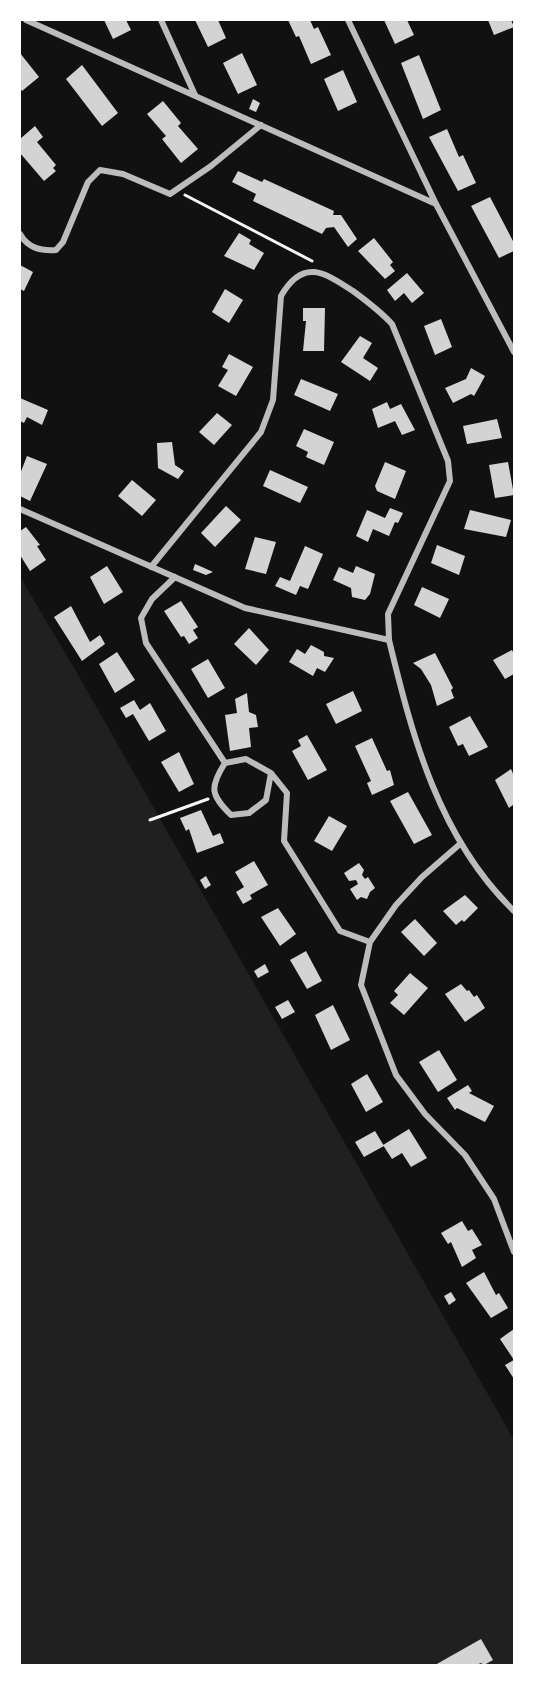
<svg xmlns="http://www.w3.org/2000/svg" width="534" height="1685" font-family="Spectral,serif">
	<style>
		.green { fill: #202020 }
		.building { fill: #d3d3d3 }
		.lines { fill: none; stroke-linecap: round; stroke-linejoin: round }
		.path { stroke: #f5f5f5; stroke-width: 3 }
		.minor { stroke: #bcbcbc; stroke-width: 6 }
	</style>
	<rect width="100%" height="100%" fill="#111"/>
	<path class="green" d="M20 577 77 673 514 1440V1665H20Z"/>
	<path class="building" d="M104 20H126L131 30 113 39Z
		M195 20H218L226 38 208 47Z
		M288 20H310L314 29 318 27 331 55 311 64 299 36 296 37Z
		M384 20H407L414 35 395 44Z
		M488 20H511L514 27 494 35Z
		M20 53 39 77 22 91 20 88Z
		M242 53 257 85 238 94 223 63Z
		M419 55 441 110 423 119 401 63Z
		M82 65 118 113 102 126 66 79Z
		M343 70 357 102 338 111 324 79Z
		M253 99 260 103 256 112 249 109Z
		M163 101 181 123 178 126 198 149 181 163 162 139 166 136 147 114Z
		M35 126 43 137 37 142 56 165 53 168 56 171 44 181 20 153V139Z
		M447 129 459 157 463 155 476 183 458 191 429 137Z
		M238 171 262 182 264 179 334 211 333 215H341L357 239 348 247 334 227 326 228 322 234 253 201 256 194 232 182Z
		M490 197 514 243V251L499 258 471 206Z
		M239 233 251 240 249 244 264 253 254 270 224 256Z
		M374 238 393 262 390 265 395 271 385 279 358 251Z
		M20 265 33 272 24 291 20 289Z
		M407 273 424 293 412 303 404 293 395 301 387 290Z
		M225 289 243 300 229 323 212 312Z
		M303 308H325L324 351H303L306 321H303Z
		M441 319 452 347 435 355 424 326Z
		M360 336 372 343 363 358 378 368 370 381 341 362Z
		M229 354 253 367 236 396 218 386 228 370 222 367Z
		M471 368 485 376 478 389 474 396 471 394 453 403 445 388 466 379Z
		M301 379 338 394 330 411 294 395Z
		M20 398 48 410 42 425 27 417 24 423 20 421Z
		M387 402 390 409 401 404 415 430 402 435 395 421 378 428 372 409Z
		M217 413 232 425 214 445 199 432Z
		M497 419 502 438 467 444 463 426Z
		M304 429 334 442 324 465 306 457 308 452 296 446Z
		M172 442 175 465 184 471 178 479 158 468 157 443Z
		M27 456 47 464 30 501 20 496V474Z
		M385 462 406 471 395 499 377 491 375 486Z
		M508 462 514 495 495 498 489 465Z
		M270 470 308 487 300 503 263 486Z
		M132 480 156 500 142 516 118 496Z
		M226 506 241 520 215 547 201 533Z
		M390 508 403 513 398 523 395 522 389 536 373 529 368 542 356 536 367 510 385 518Z
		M470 510 511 520 506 537 464 529Z
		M26 527 40 545 37 546 46 560 30 571 20 555V531Z
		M255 537 276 542 266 574 245 569Z
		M437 545 465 556 459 575 431 563Z
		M305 546 323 554 308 589 300 586 296 595 275 586 280 577 290 581Z
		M195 564 202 567 213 572 206 575 193 570Z
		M107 566 123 592 104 604 90 577Z
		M356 566 375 574 370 594 365 600 352 597 351 588 333 580 339 567 353 573Z
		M422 587 449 599 440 618 414 605Z
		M181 601 198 627 193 630 198 638 189 644 184 636 181 637 164 611Z
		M71 606 90 642 100 635 105 644 82 661 54 617Z
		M249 628 269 650 256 665 234 644Z
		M311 645 324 652V656L334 658 325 672 317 668 313 676 289 662 297 649 305 654Z
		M512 650 514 654V674L505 679 493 660Z
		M117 652 135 680 115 693 99 664Z
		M435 653 453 688 451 690 454 698 437 706 431 685 421 669 413 663Z
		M208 659 225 688 208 698 191 669Z
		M353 691 362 711 336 724 326 704Z
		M247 693 249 712 256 715 258 727 249 728 251 747 230 751 225 715 237 713 235 699Z
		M134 700 140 710 150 703 166 731 149 741 133 714 126 718 120 708Z
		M470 716 488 747 469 756 463 744 458 746 449 727Z
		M307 735 327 770 308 780 292 751 301 746 298 740Z
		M372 738 387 771 390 770 394 785 372 795 367 783 371 781 355 746Z
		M179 752 194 784 179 792 161 762Z
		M511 769 514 776V804L509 808 495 780Z
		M408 792 432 835 414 844 390 801Z
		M201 810 213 836 220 833 224 843 197 853 189 829 186 831 180 818Z
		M329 816 347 826 332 851 314 841Z
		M254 861 268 885 250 895 252 899 243 904 236 892 244 887 235 872Z
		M359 863 364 870 362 875 365 879 368 877 375 888 370 892 367 899 361 897 357 900 350 889 358 884 356 880 349 881 344 873Z
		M206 876 211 885 205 889 200 880Z
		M465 895 478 908 464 922 462 920 456 925 443 911Z
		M278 908 296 934 280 946 261 917Z
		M415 919 437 943 424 956 401 932Z
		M306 951 322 981 307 989 290 960Z
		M265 964 269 972 258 978 254 971Z
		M410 973 428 988 404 1015 390 1003 398 995 394 991Z
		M461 984 467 991 469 990 474 997 477 995 485 1008 465 1022 445 994Z
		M288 1000 295 1012 282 1019 275 1007Z
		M333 1005 350 1040 331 1050 315 1015Z
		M439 1050 457 1080 438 1092 419 1062Z
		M367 1074 383 1102 366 1112 351 1084Z
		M468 1085 472 1091 469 1093 494 1106 485 1122 457 1108 455 1110 447 1098Z
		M409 1129 427 1158 411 1167 402 1153 392 1159 383 1145Z
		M375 1131 384 1146 364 1157 355 1142Z
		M462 1221 468 1231 472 1229 482 1245 472 1250 476 1258 462 1267 451 1242 448 1244 441 1233Z
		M484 1272 496 1295 499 1293 508 1308 491 1318 466 1283Z
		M451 1292 456 1300 449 1305 444 1296Z
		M514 1329V1379L505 1365 514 1360 500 1339Z
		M481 1639 493 1660 484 1665 481 1663 476 1665H435Z"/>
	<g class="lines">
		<path class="path" d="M185 195 312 261
			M150 820 208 799"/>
		<path class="minor" d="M26 20 436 204
			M161 20 195 95
			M348 20 436 204 514 352
			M20 234C28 248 40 251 56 250L63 242 88 182 100 170 123 174 170 194 211 166 261 125
			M20 509 245 608 389 640C413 739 439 838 514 911
			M151 567 261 432 273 400 281 296C303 258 324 272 353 291 368 302 380 311 392 324L448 461 450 481 388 614 389 640
			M175 577 152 599 141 618 146 643 225 763 246 759 271 773 287 793 284 841 340 931 370 942
			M225 763C209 788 211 795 231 815L249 813 266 800 271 773
			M460 844 422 877 396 905 370 942 361 985 396 1075 425 1114 465 1155 494 1199 514 1252"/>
	</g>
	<rect width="534" height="1685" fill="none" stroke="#ffffff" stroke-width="42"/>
</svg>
